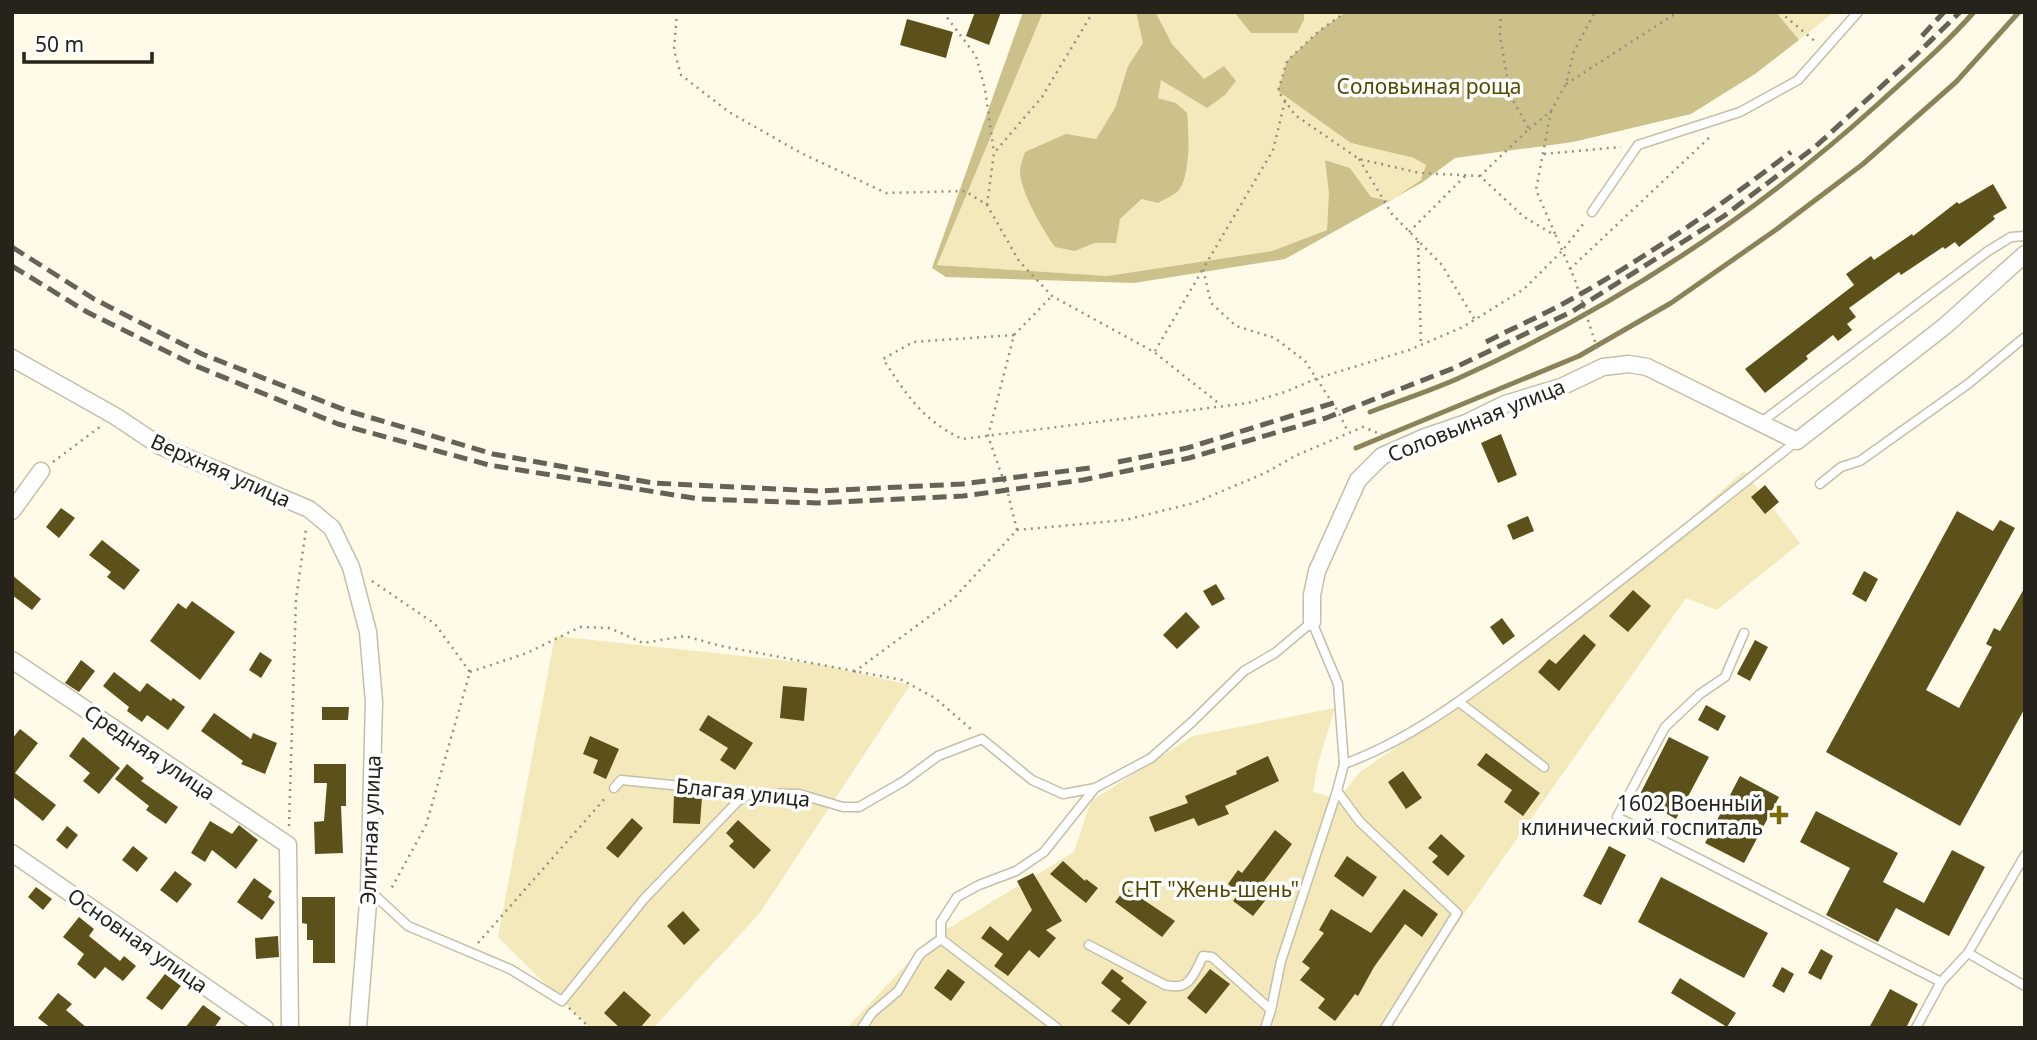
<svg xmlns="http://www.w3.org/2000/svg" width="2037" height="1040" font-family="'Noto Sans',sans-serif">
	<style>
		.green { fill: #f3e9ba }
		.forest { fill: #ccc18a }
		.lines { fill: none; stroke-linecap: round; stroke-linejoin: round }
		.stream { stroke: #8a8259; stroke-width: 5 }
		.building { fill: #5c511b }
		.service-casing { stroke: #c3bfa8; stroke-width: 11 }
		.minor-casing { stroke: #c3bfa8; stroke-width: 19 }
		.path { stroke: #949183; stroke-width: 2.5; stroke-dasharray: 2 5; stroke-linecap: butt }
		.service { stroke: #fff; stroke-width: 8 }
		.minor { stroke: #fff; stroke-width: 16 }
		.rail { stroke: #656257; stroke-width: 5; stroke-dasharray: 14 7; stroke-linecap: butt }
		.poi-dot { fill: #7c6a02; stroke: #fff; stroke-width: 2.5 }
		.labels { text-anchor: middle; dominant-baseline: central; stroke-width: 7; stroke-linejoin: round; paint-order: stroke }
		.park-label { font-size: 21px; fill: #554800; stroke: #fff }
		.street-label { font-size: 21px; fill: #25231a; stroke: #fff }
		.poi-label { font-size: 21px; fill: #25231a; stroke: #fff; text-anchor: end }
	</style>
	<rect width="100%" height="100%" fill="#fffbe8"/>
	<path class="green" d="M1043 12H1136L1143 43 1128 66 1115 108 1096 139 1066 135 1075 251 1095 243H1115L1120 219 1143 199 1158 203 1176 103 1158 98 1161 79 1178 89 1204 79 1172 44 1157 14 1158 12H1235L1251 33 1304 20V12H1346L1319 31 1351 143 1414 158 1427 165 1421 180 1390 201 1371 197 1350 168 1326 160 1330 193 1327 230 1272 251 1107 276 937 265Z
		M1776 12H1834L1799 40Z
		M1744 471 1800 543 1717 610 1686 598 1384 1028H847L929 940 1074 852 1091 801 1193 736 1335 708 1318 763 1313 792 1338 799 1360 772 1557 637Z
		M555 636 819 664 910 685 759 914 653 1028H590L498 937Z"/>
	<path class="forest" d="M1023 12H1043L937 265 1107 276 1272 251 1327 230 1329 193 1325 160 1350 168 1371 197 1390 201 1421 180 1426 165 1414 158 1351 143 1278 91 1287 61 1319 31 1346 12H1776L1799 40 1755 74 1691 114 1573 142 1455 158 1423 182 1285 259 1134 283 946 277 932 268Z
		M1136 12H1158L1157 15 1172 44 1204 79 1224 66 1236 81 1225 95 1207 108 1161 80 1158 98 1176 103 1187 113C1189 132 1191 176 1178 191 1173 196 1164 199 1158 203L1142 199 1120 219 1116 243H1095L1075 251 1055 247C1043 230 1019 190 1020 169 1021 164 1023 158 1025 152L1066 134 1096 139 1115 108 1128 66 1143 43Z
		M1304 12V20L1297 33H1251L1235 13Z"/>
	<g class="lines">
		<path class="stream" d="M1370 412C1399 401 1430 391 1459 378 1612 309 1754 216 1878 104 1911 74 1945 45 1974 12
			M1356 448 1579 356 1671 303 1777 229 1863 164 1956 82 2019 12"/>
	</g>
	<path class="building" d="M975 12H1001L989 45 966 36Z
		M907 19 953 32 946 58 900 45Z
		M1993 184 2007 208 1993 216 1995 219 1959 247 1955 242 1945 249 1943 247 1901 275 1899 272 1849 308 1856 317 1847 324 1852 330 1838 341 1833 335 1806 356 1808 359 1765 393 1745 369 1854 285 1846 274 1871 256 1874 260 1912 234 1913 236 1957 202 1959 204Z
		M1501 434 1517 475 1498 483 1481 443Z
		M1765 485 1779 502 1765 514 1751 497Z
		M61 508 75 518 59 538 46 527Z
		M1957 511 1993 531 2000 520 2015 528 1926 690 1959 708 1992 647 1986 644 1994 628 2000 631 2025 587V708L1960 826 1826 752Z
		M1528 516 1534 531 1513 540 1507 525Z
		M102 540 140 570 124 590 107 577 111 572 89 555Z
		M1864 571 1878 579 1866 602 1852 594Z
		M12 575 41 599 32 610 12 595Z
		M1216 584 1225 599 1212 606 1203 591Z
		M1633 590 1651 606 1628 632 1609 616Z
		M192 601 235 632 200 680 150 641 178 603 186 609Z
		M1186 612 1200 627 1177 649 1163 635Z
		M1502 618 1515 636 1503 645 1490 627Z
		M1584 634 1596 645 1559 691 1538 672 1549 659 1556 664Z
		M1755 640 1768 647 1750 681 1737 674Z
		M260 652 272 660 261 678 249 670Z
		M81 660 95 671 79 692 65 683Z
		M114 672 140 692 147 683 171 701 173 698 185 707 168 730 147 715 142 722 127 711 129 707 103 686Z
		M783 686 807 688 804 721 780 718Z
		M1706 705 1726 716 1718 731 1698 720Z
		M322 707H349L348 720H322Z
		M214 713 251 739 253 733 277 743 265 774 241 764 243 761 201 731Z
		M708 715 753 743 735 770 720 760 728 748 699 730Z
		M20 729 38 743 15 773 56 805 43 821 12 796V739Z
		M590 736 619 749 606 779 593 773 598 760 583 754Z
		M83 737 120 768 99 794 83 781 90 773 69 756Z
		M1669 737 1709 757 1676 819 1638 798Z
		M1486 753 1540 793 1523 816 1504 802 1512 790 1477 765Z
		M1268 756 1279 781 1225 806 1229 814 1198 826 1194 818 1155 832 1149 817 1188 803 1185 796 1237 774 1236 771Z
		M127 764 144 778 141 781 178 807 166 824 146 810 149 806 115 779Z
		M314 764H346V806H341L343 853 315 854 314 822 324 821 327 783H314Z
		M1403 771 1422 798 1406 809 1388 782Z
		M1740 776 1779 797 1744 863 1705 843Z
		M674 796 702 797 700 824 673 823Z
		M1816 811 1898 853 1883 882 1924 903 1952 850 1985 867 1949 936 1896 908 1878 942 1826 915 1850 868 1800 842Z
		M632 818 643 828 618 858 606 848Z
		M738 820 771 850 754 869 729 846 734 841 726 833Z
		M210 821 232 834 239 825 258 840 236 869 212 850 205 862 191 853Z
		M67 826 78 835 67 849 56 840Z
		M1275 830 1292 844 1258 889 1268 897 1253 916 1233 901 1239 893 1228 884 1238 870 1242 873Z
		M1441 834 1465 856 1448 876 1432 862 1438 856 1428 848Z
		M133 846 148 858 137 872 122 860Z
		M1609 846 1626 855 1601 905 1583 896Z
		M1347 856 1377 877 1363 897 1334 876Z
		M1063 861 1085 881 1086 879 1098 888 1086 903 1050 874Z
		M175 871 192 884 177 903 160 890Z
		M1033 873 1062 921 1046 930 1056 938 1039 958 1029 950 1008 976 994 966 1003 954 981 938 990 926 1008 941 1032 910 1017 881Z
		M1661 877 1768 933 1744 978 1638 922Z
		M254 878 272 891 268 897 275 902 262 920 237 902Z
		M36 887 52 899 43 910 28 897Z
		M1126 888 1175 921 1162 937 1115 902Z
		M1404 889 1438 914 1422 937 1405 924 1374 967 1358 996 1355 994 1335 1021 1318 1008 1325 999 1300 980 1310 968 1302 962 1324 933 1319 930 1331 909 1371 933Z
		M302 897H335V963H313V940H307V924L302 923Z
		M683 911 700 930 684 945 667 926Z
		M79 917 94 929 89 936 120 961 124 956 136 966 123 981 105 967 95 979 77 964 84 954 63 937Z
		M278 936 279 957 256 959 255 938Z
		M1821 949 1833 956 1821 980 1808 973Z
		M1782 967 1794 974 1784 993 1772 986Z
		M948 969 965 982 951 1001 934 988Z
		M1112 969 1124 978 1121 981 1147 1002 1129 1025 1111 1011 1121 999 1101 983Z
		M1210 969 1230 984 1206 1014 1187 998Z
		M165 974 181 986 162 1010 146 998Z
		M1680 978 1736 1013 1727 1027 1671 993Z
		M1890 989 1918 1004 1906 1028H1869Z
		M624 991 651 1015 640 1028H620L604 1013Z
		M58 993 72 1004 66 1010 87 1028H51L38 1018Z
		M203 1005 221 1018 214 1028H185Z"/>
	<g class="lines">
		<g class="service-casing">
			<path id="service" d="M1592 212 1638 145 1740 112 1798 80 1858 12
				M1760 423 1988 251 2011 237 2025 236
				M1820 484 1841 467 1860 461 1968 384 2025 337
				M1744 633 1725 677 1700 694 1665 727 1617 817 1941 982
				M1459 702 1544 767
				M1344 764C1408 741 1466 697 1520 657 1614 588 1705 513 1797 441
				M614 788 621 780 753 793 799 794 843 807H859L904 781 938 756 982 739 1032 780 1063 794 1095 788
				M1337 791 1360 822 1457 913 1385 1028
				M369 890 408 926 510 969 562 1001 644 899 738 801 752 793
				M941 939 1057 1028
				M1089 945 1165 985C1190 991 1193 976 1203 956L1212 957 1271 1010
				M1968 953 2025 986
				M862 1028 872 1013 898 991 920 954 941 939V922L957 897 979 885 1016 871 1044 852 1095 788 1151 758 1192 722 1244 671 1275 653 1312 622 1338 684 1344 764 1337 791 1281 961 1271 1010 1265 1028
				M1916 1028 1941 982 1968 953 2025 855"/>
		</g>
		<g class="minor-casing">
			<path id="minor" d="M12 358 115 416 160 446 309 509 332 528 351 567 368 632 374 702 369 890 358 1028
				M12 511 41 471
				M1312 622V595L1317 571 1358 480 1382 456 1425 437 1466 423 1505 404 1561 387 1603 367 1629 364 1647 367 1797 441 1945 326 2025 254
				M12 660 288 845 290 1028
				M12 853 265 1028"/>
		</g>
		<path class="path" d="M677 12 674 50 681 75 729 112 801 153 886 193 965 191 987 205 1019 261 1052 296 1154 352 1221 405
			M943 12 976 56 985 89 994 153
			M1346 12 1319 31 1287 61 1278 91 1295 115 1359 159 1420 173 1480 176
			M1501 12 1500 35 1510 95 1529 129 1480 176 1524 217 1556 236 1575 280 1598 351
			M1780 12 1816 42
			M1566 84 1678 12
			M1285 101 1273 150 1203 269 1211 303 1236 326 1275 338 1305 361 1339 413 1348 432
			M1551 111 1536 190 1556 236
			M1529 129 1551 111 1566 84 1574 51 1595 12
			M1544 154 1621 147
			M1359 159 1392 214 1442 265 1475 320
			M987 205 994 153 1042 97 1093 12
			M1409 232 1466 175
			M1418 241 1421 345
			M1570 269 1712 135
			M1014 335 913 342 883 359C906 394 922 420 962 439L1248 403 1285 392 1318 378 1409 350 1463 327 1524 289 1562 251 1584 223
			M1155 351 1203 269
			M53 462 101 426
			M1017 530 1007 490 988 436 1014 335 1051 297
			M372 581 435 624 470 672 426 825 390 891
			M470 672 527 653 580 627 610 628 643 643 685 636 721 646 902 680 935 698 972 730
			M854 672 953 599 1017 530 1125 520 1194 503 1265 473 1297 455 1363 427 1385 436
			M289 826 296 599 306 529
			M478 943 607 796
			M569 1008 590 1028"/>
		<use href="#service" class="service"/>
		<use href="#minor" class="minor"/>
		<path class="rail" d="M1922 36 1944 12
			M12 247 94 299 202 354 345 410 493 454 653 483 818 491 962 484 1090 468
			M12 266 87 312 196 366 338 424 489 465 699 499 818 503 963 496 1083 480 1189 458 1326 418 1454 368 1573 311 1724 216 1815 147 1917 54 1960 12
			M1486 342C1513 328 1541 316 1568 301 1646 258 1720 206 1791 152
			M1118 462 1187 448 1340 401"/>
	</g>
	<path class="poi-dot" d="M1775.5 804.5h7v7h7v7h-7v7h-7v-7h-7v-7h7z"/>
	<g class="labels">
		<g class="park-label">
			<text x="1429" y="86">Соловьиная роща</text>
			<text x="1210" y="889">СНТ "Жень-шень"</text>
		</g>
		<g class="street-label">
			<text transform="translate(1476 420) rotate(-22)">Соловьиная улица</text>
			<text transform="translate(221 470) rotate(24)">Верхняя улица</text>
			<text transform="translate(150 752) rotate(34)">Средняя улица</text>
			<text transform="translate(743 792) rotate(6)">Благая улица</text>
			<text transform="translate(370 830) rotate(-88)">Элитная улица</text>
			<text transform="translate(138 940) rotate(35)">Основная улица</text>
		</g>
		<g class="poi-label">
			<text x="1763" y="803">1602 Военный<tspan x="1763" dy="24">клинический госпиталь</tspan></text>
		</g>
	</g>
	<rect width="2037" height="1040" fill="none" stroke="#25231a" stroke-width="28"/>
	<path d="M24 52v10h128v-10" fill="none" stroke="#25231a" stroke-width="3.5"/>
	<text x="35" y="52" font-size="21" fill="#25231a" stroke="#ffffff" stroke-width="5" paint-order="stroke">50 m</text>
</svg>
